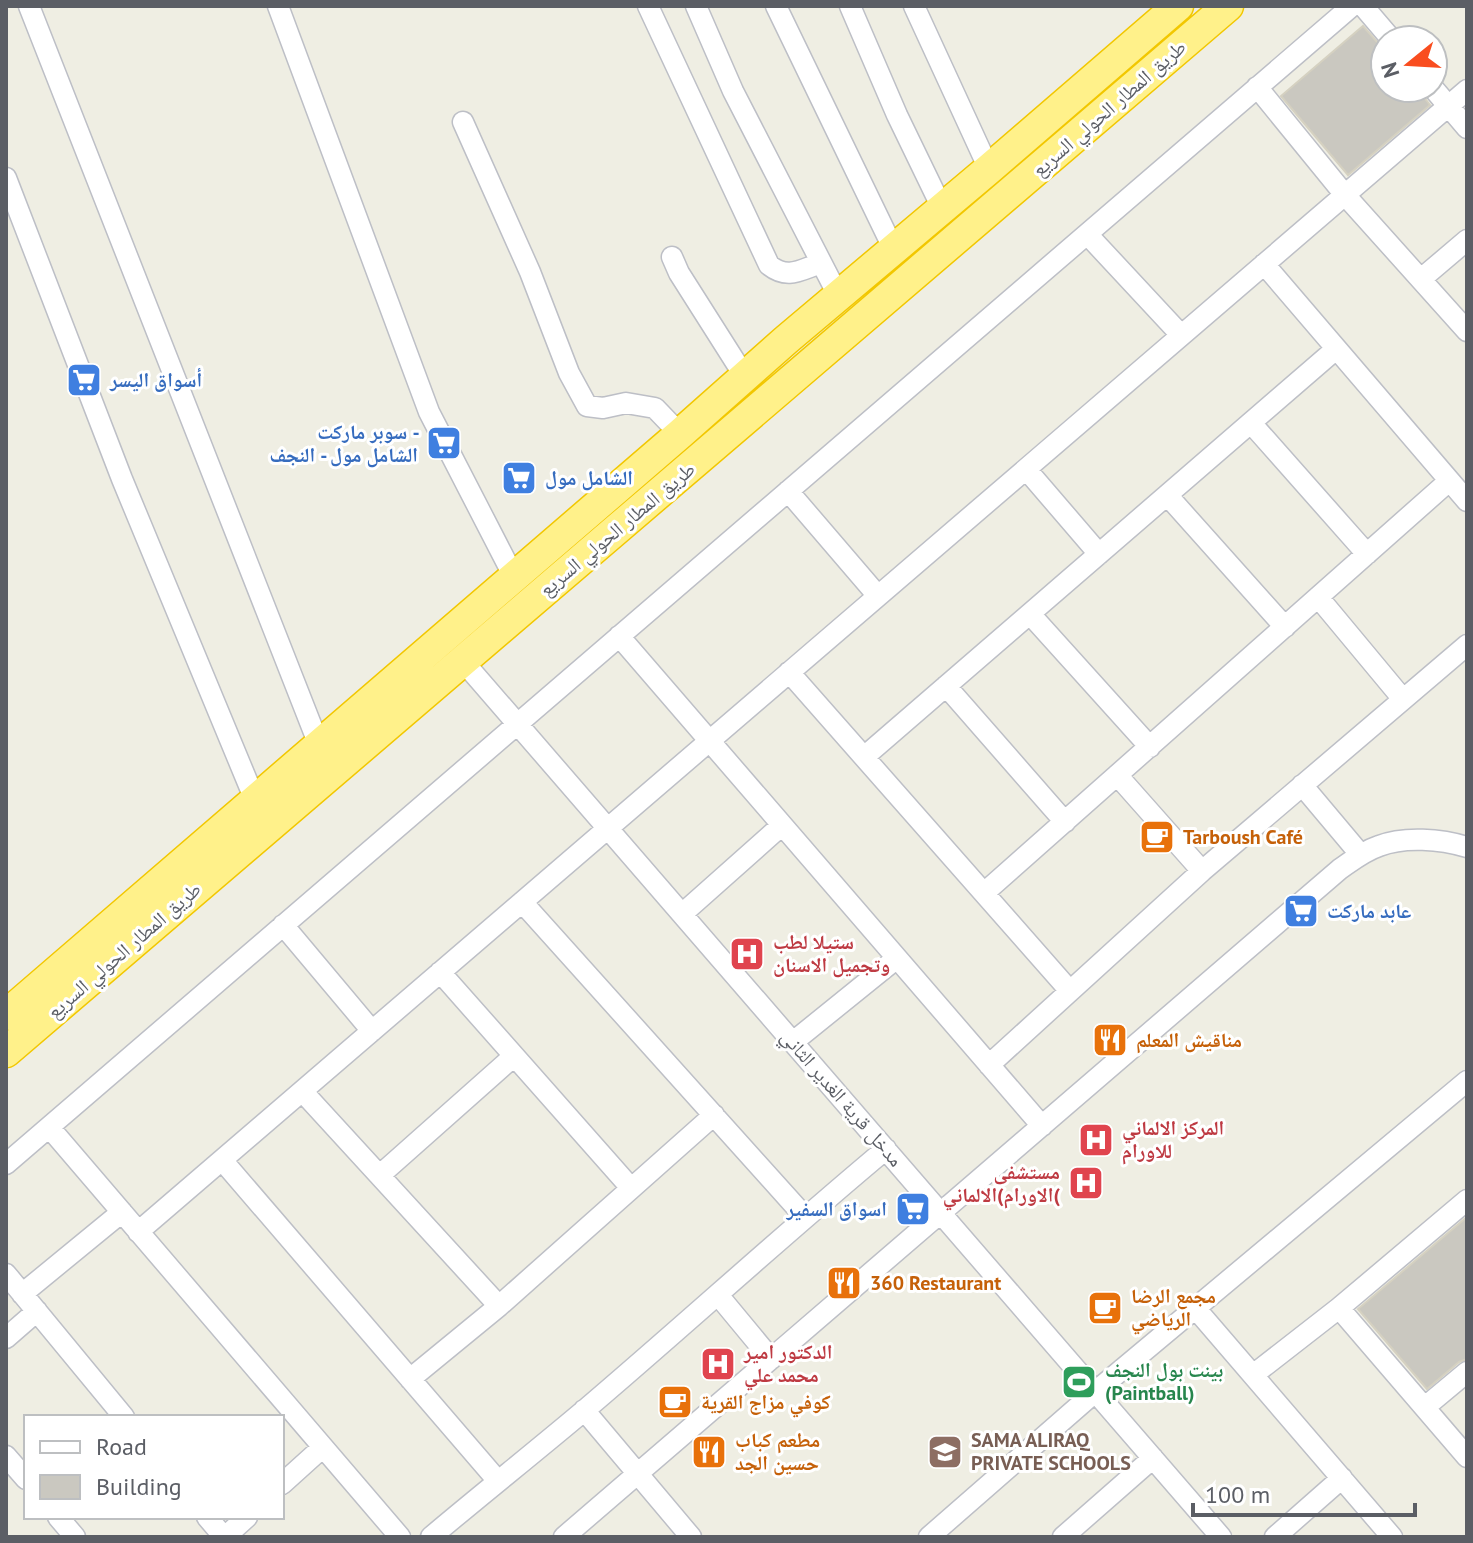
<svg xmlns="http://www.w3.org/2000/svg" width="1473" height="1543" font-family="'PT Sans','Noto Naskh Arabic',sans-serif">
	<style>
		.building { fill: #cac8c0; stroke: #d5d1c1; stroke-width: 2 }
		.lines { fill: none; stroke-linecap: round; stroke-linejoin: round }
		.minor-casing { stroke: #bdbfc6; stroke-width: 23 }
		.highway-casing { stroke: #f2c700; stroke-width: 33 }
		.minor { stroke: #fff; stroke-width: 20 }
		.highway { stroke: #fff18a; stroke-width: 30 }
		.labels { text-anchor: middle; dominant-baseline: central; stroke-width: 6; stroke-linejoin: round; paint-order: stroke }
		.street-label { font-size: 20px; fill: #5b5e65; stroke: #fff }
		.shop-label { font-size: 20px; font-weight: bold; fill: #366cbe; stroke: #fff; text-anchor: start }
		.food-label { font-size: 20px; font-weight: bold; fill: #c56008; stroke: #fff; text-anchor: start }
		.health-label { font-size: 20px; font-weight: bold; fill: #be3a42; stroke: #fff; text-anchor: start }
		.leisure-label { font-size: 20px; font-weight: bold; fill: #27864d; stroke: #fff; text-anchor: start }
		.education-label { font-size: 20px; font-weight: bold; fill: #785e54; stroke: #fff; text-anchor: start }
	</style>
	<rect width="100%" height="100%" fill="#efeee3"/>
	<path class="building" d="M1363 26 1385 51V88H1420L1423 96 1430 105 1348 175 1281 96Z
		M1467 1217V1359L1459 1362 1427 1389 1358 1309Z"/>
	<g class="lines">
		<g class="minor-casing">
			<path id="minor" d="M29 6 319 745
				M278 6 429 412 514 577
				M648 6 769 265C788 280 800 270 821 263
				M696 6 733 91 839 297
				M776 6 894 250
				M850 6 897 115 942 208
				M914 6 989 169
				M1363 6 1392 40
				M1257 87 1345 195 1467 331
				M1433 88 1467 128
				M463 122 530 272 569 373 587 406 603 408 626 403 655 408 680 434
				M6 178 122 479 255 800
				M1087 234 1181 335
				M672 257 679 273 745 377
				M1264 264 1467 501
				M1421 279 1467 240
				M1251 423 1367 554
				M1026 469 1099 554
				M788 491 878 596
				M1167 495 1285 627
				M1318 597 1402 698
				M1030 614 1150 747
				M619 636 1042 1126
				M462 660 1221 1537
				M789 672 1070 991
				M946 686 1065 822
				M864 757 1336 349
				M1117 775 1202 871
				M1302 785 1360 854
				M984 893 1449 481
				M522 902 805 1217
				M682 914 782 825
				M283 925 372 1031
				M440 972 631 1188
				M793 1042 897 958
				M989 1065 1202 871 1467 645
				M302 1091 499 1306
				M49 1127 400 1537
				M222 1160 498 1481
				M6 1164 1352 6
				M380 1175 514 1056
				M138 1232 1467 90
				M6 1274 124 1417
				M22 1294 122 1212
				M718 1295 771 1359
				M1339 1308 1467 1457
				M1196 1309 1392 1537
				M6 1338 37 1311
				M1253 1375 1339 1308 1467 1200
				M410 1379 499 1306 714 1115
				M1425 1407 1467 1372
				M584 1410 691 1537
				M6 1456 26 1479
				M282 1484 323 1447
				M58 1517 75 1537
				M207 1517 224 1537
				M225 1537 247 1517
				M431 1537C482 1494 535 1452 586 1409 687 1323 784 1234 886 1149
				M564 1537 1340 869C1353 860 1364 851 1379 846 1404 836 1441 839 1467 847
				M929 1537 1095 1392 1467 1081
				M1063 1537 1153 1458
				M1275 1537 1342 1478"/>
		</g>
		<g class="highway-casing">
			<path id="highway" d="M6 1015 680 434 786 340 989 169 1178 6
				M6 1052C413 703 821 355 1228 6"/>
		</g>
		<use href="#minor" class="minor"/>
		<use href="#highway" class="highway"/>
	</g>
	<defs>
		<g id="supermarket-square" transform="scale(1.8)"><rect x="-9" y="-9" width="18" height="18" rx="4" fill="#3f7fe0" stroke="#fff"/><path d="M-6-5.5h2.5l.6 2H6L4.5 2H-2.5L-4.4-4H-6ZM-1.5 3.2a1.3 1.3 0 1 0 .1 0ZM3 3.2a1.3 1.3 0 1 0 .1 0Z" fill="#fff"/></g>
		<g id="cafe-square" transform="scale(1.8)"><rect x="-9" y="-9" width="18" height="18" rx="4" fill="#e8710a" stroke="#fff"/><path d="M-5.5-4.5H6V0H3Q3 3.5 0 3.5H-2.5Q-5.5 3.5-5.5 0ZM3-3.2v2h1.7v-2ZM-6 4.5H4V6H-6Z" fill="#fff"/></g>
		<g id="hospital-square" transform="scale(1.8)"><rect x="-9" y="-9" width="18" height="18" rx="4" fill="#e0444e" stroke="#fff"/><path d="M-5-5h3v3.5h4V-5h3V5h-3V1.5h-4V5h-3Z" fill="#fff"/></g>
		<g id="restaurant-square" transform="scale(1.8)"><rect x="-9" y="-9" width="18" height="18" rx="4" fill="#e8710a" stroke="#fff"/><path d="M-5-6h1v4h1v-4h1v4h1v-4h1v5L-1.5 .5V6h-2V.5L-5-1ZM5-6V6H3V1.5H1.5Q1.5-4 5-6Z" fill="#fff"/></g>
		<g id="stadium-square" transform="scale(1.8)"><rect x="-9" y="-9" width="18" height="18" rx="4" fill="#2e9e5b" stroke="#fff"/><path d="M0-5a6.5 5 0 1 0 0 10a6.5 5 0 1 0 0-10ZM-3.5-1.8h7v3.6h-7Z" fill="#fff"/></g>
		<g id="school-square" transform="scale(1.8)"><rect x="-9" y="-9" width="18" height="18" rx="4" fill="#8d6e63" stroke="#fff"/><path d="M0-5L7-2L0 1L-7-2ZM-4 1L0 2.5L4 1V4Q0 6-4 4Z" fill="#fff"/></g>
	</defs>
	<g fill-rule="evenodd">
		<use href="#supermarket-square" x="84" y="380"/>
		<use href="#supermarket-square" x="444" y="443"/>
		<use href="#supermarket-square" x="519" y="478"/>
		<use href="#cafe-square" x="1157" y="837"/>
		<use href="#supermarket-square" x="1301" y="911"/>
		<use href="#hospital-square" x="747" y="954"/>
		<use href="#restaurant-square" x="1110" y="1040"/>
		<use href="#hospital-square" x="1096" y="1140"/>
		<use href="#hospital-square" x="1086" y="1183"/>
		<use href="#supermarket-square" x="913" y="1209"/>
		<use href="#restaurant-square" x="844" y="1283"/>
		<use href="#cafe-square" x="1105" y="1308"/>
		<use href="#hospital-square" x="718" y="1364"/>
		<use href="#stadium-square" x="1079" y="1382"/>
		<use href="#cafe-square" x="675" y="1402"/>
		<use href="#restaurant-square" x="709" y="1452"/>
		<use href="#school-square" x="945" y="1452"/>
	</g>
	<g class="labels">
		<g class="street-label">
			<text transform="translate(1109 108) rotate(-41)">طريق المطار الحولي السريع</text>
			<text transform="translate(617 529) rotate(-40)">طريق المطار الحولي السريع</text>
			<text transform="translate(124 950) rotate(-41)">طريق المطار الحولي السريع</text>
			<text transform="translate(842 1098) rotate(49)">مدخل قرية الغدير الثاني</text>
		</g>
		<g class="shop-label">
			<text x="110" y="380">أسواق اليسر</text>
			<text x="418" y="432" text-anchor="end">سوبر ماركت -<tspan x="418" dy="23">الشامل مول - النجف</tspan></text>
			<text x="545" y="478">الشامل مول</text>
			<text x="1327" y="911">عابد ماركت</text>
			<text x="887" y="1209" text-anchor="end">اسواق السفير</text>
		</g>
		<g class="food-label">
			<text x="1183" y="837">Tarboush Café</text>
			<text x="1136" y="1040">مناقيش المعلم</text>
			<text x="870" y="1283">360 Restaurant</text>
			<text x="1131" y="1296">مجمع الرضا<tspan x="1131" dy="23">الرياضي</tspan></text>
			<text x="701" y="1402">كوفي مزاج القرية</text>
			<text x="735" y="1440">مطعم كباب<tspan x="735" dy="23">حسين الجد</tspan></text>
		</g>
		<g class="health-label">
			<text x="773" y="942">ستيلا لطب<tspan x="773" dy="23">وتجميل الاسنان</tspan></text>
			<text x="1122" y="1128">المركز الالماني<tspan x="1122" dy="23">للاورام</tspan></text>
			<text x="1060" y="1172" text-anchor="end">مستشفى<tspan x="1060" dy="23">الاورام)الالماني(</tspan></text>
			<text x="744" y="1352">الدكتور امير<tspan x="744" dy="23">محمد علي</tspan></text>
		</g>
		<g class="leisure-label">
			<text x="1105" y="1370">بينت بول النجف<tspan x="1105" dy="23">(Paintball)</tspan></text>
		</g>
		<g class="education-label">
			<text x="971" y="1440">SAMA ALIRAQ<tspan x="971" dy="23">PRIVATE SCHOOLS</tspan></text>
		</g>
	</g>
	<rect width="1473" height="1543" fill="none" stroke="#5b5e65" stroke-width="16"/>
	<rect x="24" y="1415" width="260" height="104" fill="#ffffff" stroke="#bdbfc1" stroke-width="2"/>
	<rect x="40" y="1441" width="40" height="12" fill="#ffffff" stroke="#bdbfc1" stroke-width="2"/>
	<text x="96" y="1455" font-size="24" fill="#5b5e65">Road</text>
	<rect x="40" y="1475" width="40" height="24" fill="#cac8c0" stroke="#bdbfc1" stroke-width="2"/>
	<text x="96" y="1495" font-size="24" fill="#5b5e65">Building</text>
	<g transform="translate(1409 64) rotate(252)"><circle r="38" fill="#ffffff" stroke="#bdbfc1" stroke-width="2"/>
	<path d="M0-6L14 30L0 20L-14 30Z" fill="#f94d1f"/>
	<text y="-12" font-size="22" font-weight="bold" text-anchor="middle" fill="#5b5e65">N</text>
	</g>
	<path d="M1193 1503v12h222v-12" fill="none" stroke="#5b5e65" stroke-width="4"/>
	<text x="1205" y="1503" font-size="24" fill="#5b5e65" stroke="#ffffff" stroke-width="6" paint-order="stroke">100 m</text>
</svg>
